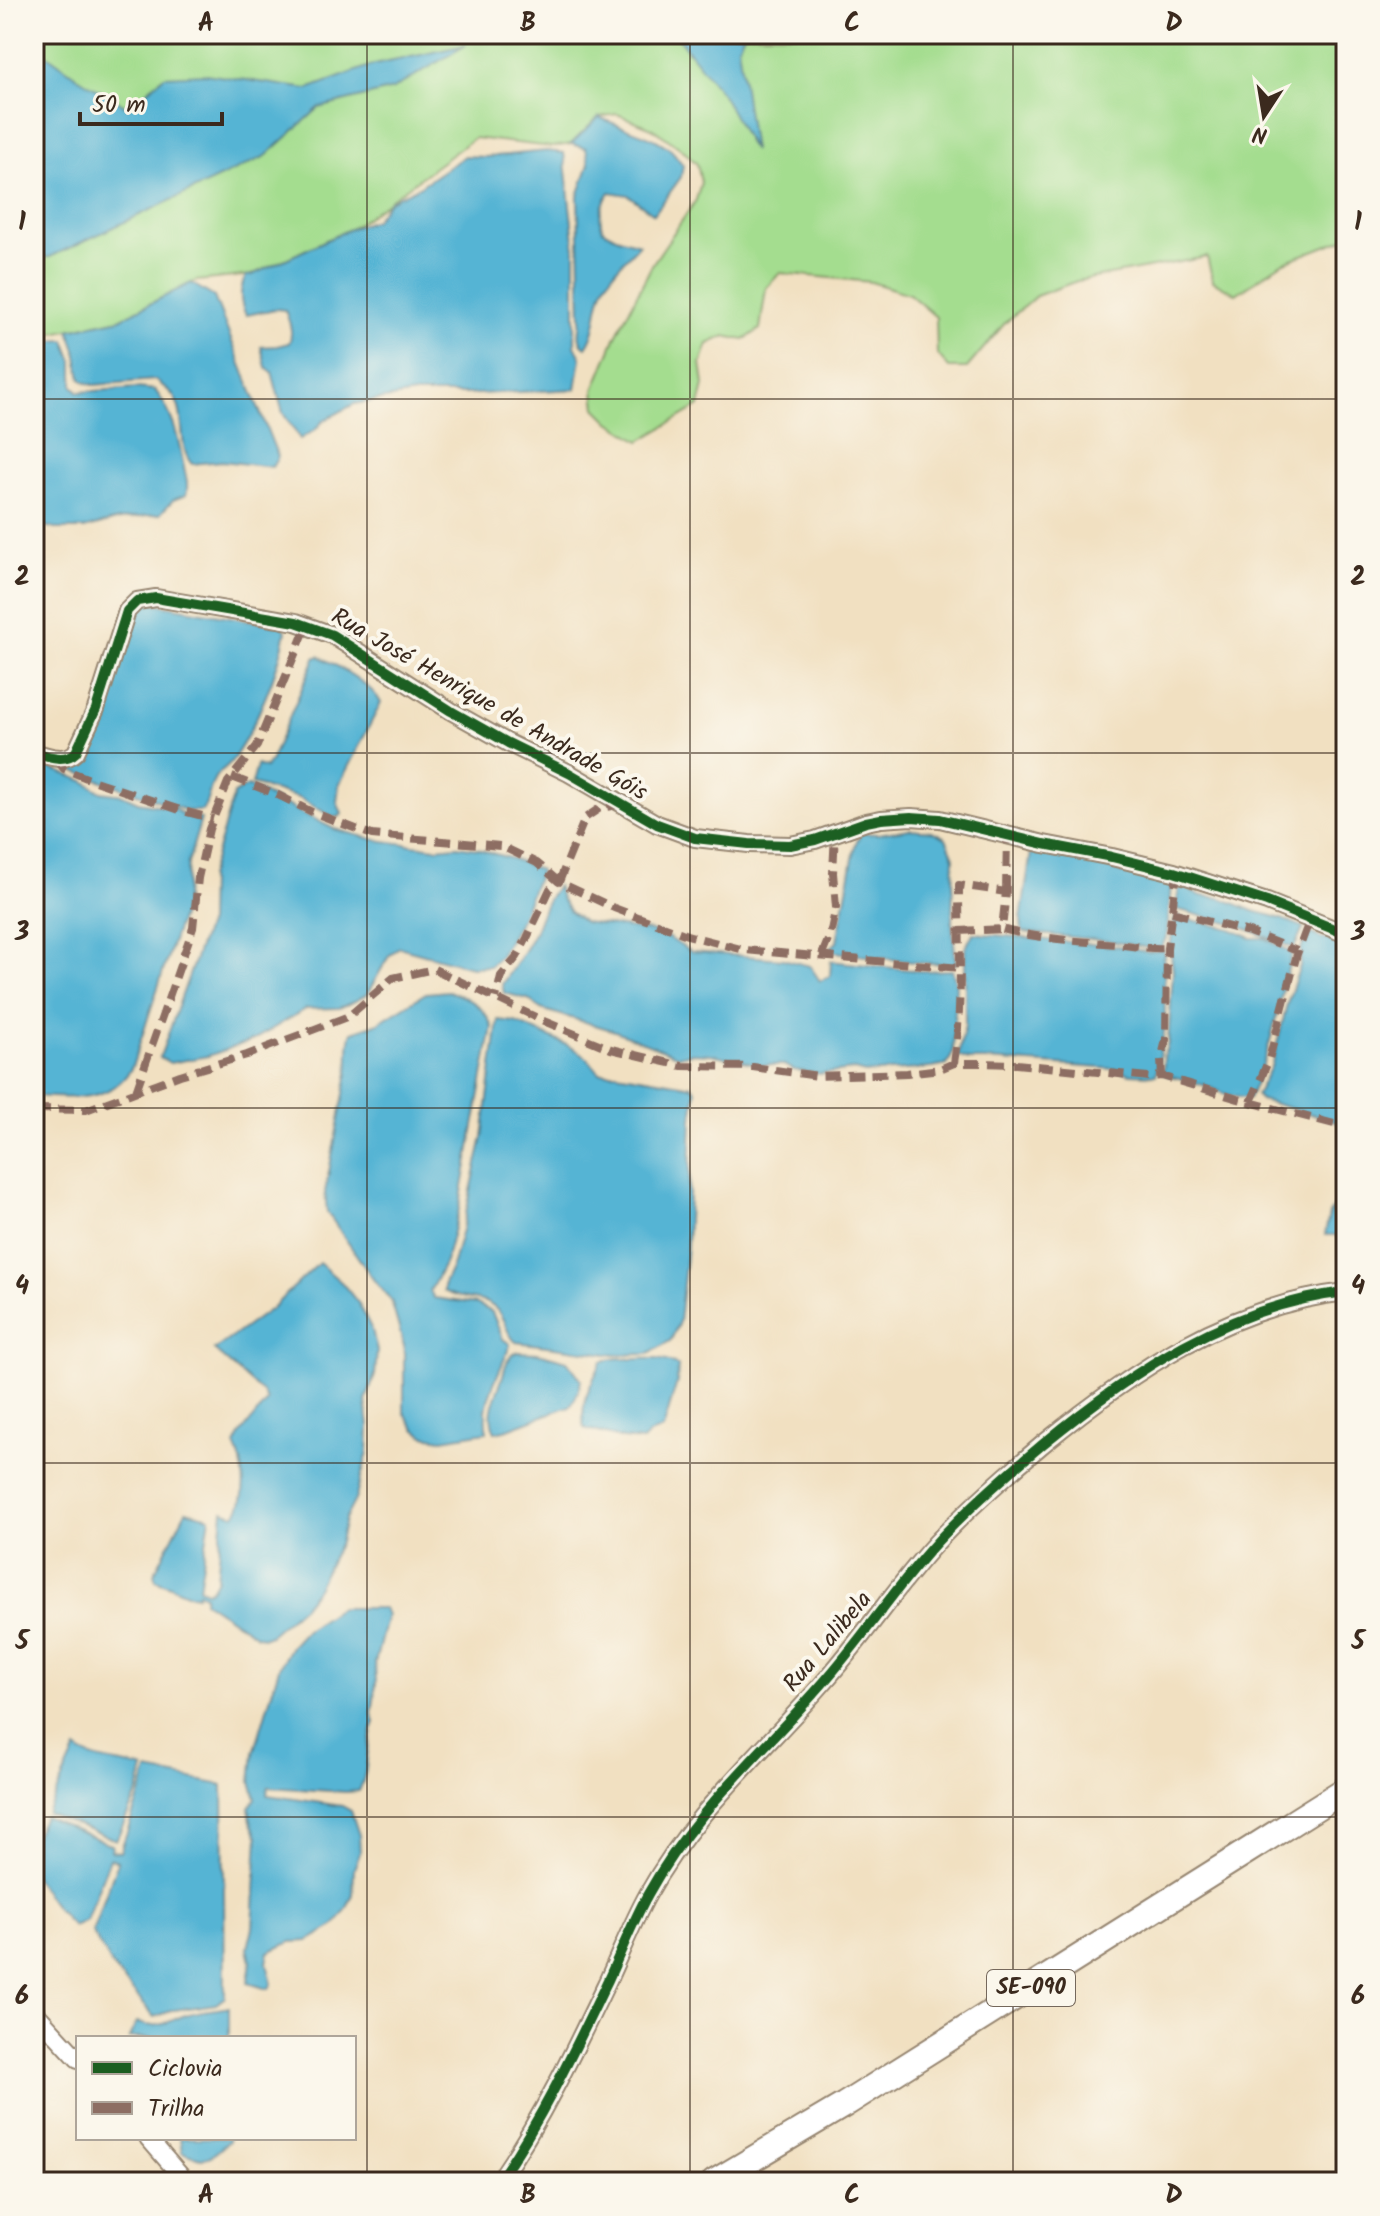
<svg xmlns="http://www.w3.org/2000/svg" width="1380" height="2216" font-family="Kalam,sans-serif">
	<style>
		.green { fill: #a4dd8f; stroke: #708456; stroke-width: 2 }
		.water { fill: #55b4d4; stroke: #486f79; stroke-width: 2 }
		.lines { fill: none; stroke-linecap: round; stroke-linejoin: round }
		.minor-casing { stroke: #968570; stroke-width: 20 }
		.primary-casing { stroke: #968570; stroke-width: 28 }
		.minor { stroke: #fff; stroke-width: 16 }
		.primary { stroke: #fff; stroke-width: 24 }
		.quiet { stroke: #8d6e63; stroke-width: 8; stroke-dasharray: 16 8; stroke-linecap: butt }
		.cycleway-casing { stroke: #fbf7ec; stroke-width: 15 }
		.cycleway { stroke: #1b5e20; stroke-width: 10 }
		.grid { fill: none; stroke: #3b2a1e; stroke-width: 2; stroke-opacity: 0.55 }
		.labels { text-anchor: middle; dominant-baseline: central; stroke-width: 8; stroke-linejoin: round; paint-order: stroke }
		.shield { fill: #fbf7ec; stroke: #75685c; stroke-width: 2 }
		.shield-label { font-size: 22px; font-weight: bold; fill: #3b2a1e }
		.street-label { font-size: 24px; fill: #3b2a1e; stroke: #fbf7ec }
		.neatline { fill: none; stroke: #3b2a1e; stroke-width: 3 }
		.grid-label { font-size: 26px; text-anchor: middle; font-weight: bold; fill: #3b2a1e }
	</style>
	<rect width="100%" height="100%" fill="#fbf7ec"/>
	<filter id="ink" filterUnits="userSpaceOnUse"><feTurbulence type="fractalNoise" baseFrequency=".0125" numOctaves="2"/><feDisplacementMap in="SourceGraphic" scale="16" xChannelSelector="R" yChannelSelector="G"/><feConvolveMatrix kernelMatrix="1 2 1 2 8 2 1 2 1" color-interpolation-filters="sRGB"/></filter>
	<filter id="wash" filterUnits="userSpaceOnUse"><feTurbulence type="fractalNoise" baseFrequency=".006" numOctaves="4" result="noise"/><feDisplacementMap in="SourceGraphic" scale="32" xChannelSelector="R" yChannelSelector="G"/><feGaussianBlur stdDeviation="1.8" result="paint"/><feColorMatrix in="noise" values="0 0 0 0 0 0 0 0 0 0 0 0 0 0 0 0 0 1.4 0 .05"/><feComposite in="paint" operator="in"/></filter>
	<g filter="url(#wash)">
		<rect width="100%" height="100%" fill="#f1e0c1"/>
		<path class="green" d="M34 34H1346V238L1282 263 1236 294 1213 281 1207 257 1077 281 1036 296 1005 323 967 368H949L937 353 936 317 909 294 871 282 780 273 766 288 760 329 744 340 725 336 708 344 701 363 704 385 699 406 640 441 610 422 596 408 594 390 616 336 653 263 696 200 701 182 697 164 684 151 652 128 617 114 599 117 571 144 552 147 474 138 352 228 252 275 196 281 120 319 34 337Z"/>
		<path class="water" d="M34 34H39V49L79 78 129 108 164 76 205 74 308 89 370 66 466 45 393 89 319 108 266 156 50 257 34 258Z
			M675 34H744L738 46 753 151 722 94Z
			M599 117C620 128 653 134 671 150 675 154 679 160 683 165L681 177 654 214 628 195 610 192C602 204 597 216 603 230L616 237 639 244C628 257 613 270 605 285 595 305 599 329 586 347 576 341 580 329 581 319L578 196 589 164 586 148 571 144Z
			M547 151 564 153 575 250V345L581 358 576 389 479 394H415L354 404 323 421 315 430 300 439 283 413 272 372 266 367 261 347 277 346 289 343C294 332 289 321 285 310L276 309 246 315C239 302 239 290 246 276L252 275 352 228 375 220 389 201 419 187 465 156 485 157Z
			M191 283 214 297 278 457 272 467 222 461 192 464C177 449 187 416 174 397 170 390 161 385 155 380L94 385 85 382 81 379 76 350 69 330 120 319Z
			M45 335 49 341 65 340 73 361V386L79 392 137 388 155 390C172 412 178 436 183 463 185 474 189 483 186 495L173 500 160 514 113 521 84 529H55L34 523V337Z
			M146 602 282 626 286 631C279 670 256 725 234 758 229 766 221 770 216 776 209 786 209 801 202 811H188L71 770 90 733 129 624Z
			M319 656C337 666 372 684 381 703L339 785 337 802 342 814 339 817H333L299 798 252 784 257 765 265 768 270 762 315 658Z
			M34 762 84 781 101 792 123 795 138 802 173 808 184 815 201 819 188 863 184 907 132 1067C111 1104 71 1098 34 1096Z
			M248 786 334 829 376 840 435 848 457 846 478 849 513 859 540 870 521 918 500 956 490 966 471 967 399 947 389 956 367 994 353 1002 339 1008 306 1009 253 1040 208 1056 170 1063 160 1057 208 922 209 877 234 794Z
			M909 829 932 831 946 838 954 857 952 921 956 964 921 963 827 951 837 942 856 843 861 833 878 834Z
			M1032 846 1076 856 1117 871 1171 885 1167 935 1162 947 1149 948 1109 941 1022 932 1021 919Z
			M557 886 561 898 570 912 584 922 651 931 669 938 691 952 783 959 810 966 820 981 830 976 831 961 921 971 952 970 956 983 953 1053 947 1065 932 1068 865 1073 854 1070 820 1074 794 1070 784 1065H761L711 1054 692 1053 679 1056 615 1031 541 1009 528 999 504 993 502 984C513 968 525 951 534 933 542 915 544 902 557 886Z
			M1179 886 1202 896 1221 898 1253 911 1273 916 1304 927 1294 948 1239 926 1176 909Z
			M1175 916 1231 929 1251 938H1264L1284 948 1292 954C1278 1002 1271 1054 1249 1098 1232 1099 1218 1090 1203 1085 1190 1080 1176 1078 1163 1074L1164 1056 1168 1043 1173 971 1170 946Z
			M1308 932 1321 938 1346 942V1124L1261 1100 1256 1095 1271 1067 1288 1001 1300 966 1301 949Z
			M973 933 1124 947 1147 952 1164 950 1165 1027 1156 1075 1130 1074 1115 1069 988 1060H969L958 1056 965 1025V949Z
			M448 991C469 998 484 1005 492 1027L459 1209 445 1262 430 1291 434 1298 477 1304 492 1312 503 1339 510 1344C501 1374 480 1399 487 1432L442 1439 424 1436 415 1429 404 1412V1346L391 1300 375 1282 327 1212 325 1192 348 1073C350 1059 347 1045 352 1032L376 1024 426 993Z
			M498 1020 515 1022 565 1044 583 1054 600 1073H617L692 1086 696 1090 692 1119 687 1246 679 1322 671 1340 649 1354 615 1355 516 1342C505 1333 506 1318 495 1308 482 1296 459 1301 444 1291V1283L453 1264 464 1222 483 1137Z
			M1346 1173V1241L1335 1235H1325L1329 1214 1338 1200Z
			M319 1263 342 1283 359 1304 372 1330 377 1351 375 1375 366 1401 369 1427 368 1452 355 1500 345 1519 340 1542 317 1588 303 1606 270 1635 265 1637 257 1636 204 1601 205 1595 198 1592 197 1596 192 1595 156 1580 154 1574 186 1511 210 1517 199 1588 207 1591 212 1588 217 1579 223 1511 235 1515C249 1497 244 1464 235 1445L240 1435 267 1401 263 1393 214 1350 272 1308Z
			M518 1352 538 1353 567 1361 581 1379C580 1390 577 1397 570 1406L508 1429 495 1432C486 1413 496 1397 502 1379 505 1368 506 1357 518 1352Z
			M618 1358C642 1362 655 1353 678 1366L677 1382 663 1429 649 1434 643 1441 623 1439 584 1428C580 1399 591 1386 602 1361Z
			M339 1608H384L387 1615 375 1663 376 1684 372 1714 375 1722C365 1744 370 1770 359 1791L346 1792 268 1787 267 1795 342 1806 351 1811 359 1835 360 1852 354 1869 353 1895 346 1910 334 1926 308 1941 291 1942 269 1952 267 1963 272 1984 268 1989 248 1983 251 1961 248 1948 253 1927 258 1836 251 1821 249 1808 256 1798 251 1782 254 1753 279 1668 291 1646 306 1630Z
			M76 1749C94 1763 123 1762 144 1769L138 1792 116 1840 47 1813Z
			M148 1771 223 1785 225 1997 216 2004 174 2010 154 2017 111 1965 92 1932 118 1861 110 1858 86 1920 73 1926 56 1908 34 1877V1837L44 1816 112 1845 111 1851 120 1852Z
			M229 2007V2038H129L137 2022C157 2032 171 2019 189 2014 201 2010 216 2010 229 2007Z
			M180 2138H229V2141C208 2160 208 2162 182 2152Z"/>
	</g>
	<g filter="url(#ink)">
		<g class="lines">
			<g class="minor-casing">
				<path id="minor" d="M34 752C47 756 65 763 76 752L96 709 127 611 137 601 156 598 296 622 332 635 451 711 508 743 569 773 657 824 695 838 749 844 790 845 815 840 866 822 881 819 911 817 940 819 1044 844 1112 857 1174 872 1267 902 1346 934
					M34 2011 78 2059
					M148 2138 186 2182
					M498 2182C542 2119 575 2049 608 1980 621 1952 633 1921 648 1894 693 1812 763 1752 823 1683 863 1638 895 1588 935 1544 968 1508 1005 1476 1043 1444 1132 1371 1229 1305 1346 1292"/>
			</g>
			<g class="primary-casing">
				<path id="primary" d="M714 2182 844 2105 1346 1789"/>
			</g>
			<use href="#minor" class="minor"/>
			<use href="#primary" class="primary"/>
			<path class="quiet" d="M55 758 64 769 89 779 180 810 213 819
				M232 777 276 794 312 812 372 835 501 846 537 863 559 882 550 889 527 938 517 957 501 976 496 998
				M623 804 600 808 585 818 559 882 614 908 687 935 744 950 960 968
				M1006 892 1007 835
				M1172 912 1249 932 1297 951
				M959 931 1002 929
				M822 955 830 935 836 907 833 873 835 833
				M954 1063C963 1004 959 945 959 885L1006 892 1002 929C1039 939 1079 941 1116 944 1134 946 1149 949 1167 948
				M1162 1076 1161 1060 1166 1040 1167 948 1177 873
				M136 1091 193 928 198 878 209 829 228 782 257 746 307 625
				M1251 1102 1269 1059 1297 954 1310 919
				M34 1109 86 1110 180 1075 247 1055 349 1016 393 978 434 969 546 1022 611 1049 682 1066 753 1067 818 1076 907 1073 940 1069 954 1063H982L1016 1064 1149 1077 1162 1076 1238 1099 1346 1127"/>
			<g class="cycleway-casing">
				<path id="cycleway" d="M34 752C47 756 65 763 76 752L96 709 127 611 137 601 156 598 296 622 332 635 451 711 508 743 569 773 657 824 695 838 749 844 790 845 815 840 866 822 881 819 911 817 940 819 1044 844 1112 857 1174 872 1267 902 1346 934
					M498 2182C542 2119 575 2049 608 1980 621 1952 633 1921 648 1894 693 1812 763 1752 823 1683 863 1638 895 1588 935 1544 968 1508 1005 1476 1043 1444 1132 1371 1229 1305 1346 1292"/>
			</g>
			<use href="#cycleway" class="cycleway"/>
		</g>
	</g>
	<path class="grid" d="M367 34V2182M690 34V2182M1013 34V2182M34 399H1346M34 753H1346M34 1108H1346M34 1463H1346M34 1817H1346"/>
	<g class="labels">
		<rect class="shield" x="987" y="1970" width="88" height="36" rx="6"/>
		<g class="shield-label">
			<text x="1031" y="1988">SE-090</text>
		</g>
		<g class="street-label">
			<text transform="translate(489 705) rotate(30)">Rua José Henrique de Andrade Góis</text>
			<text transform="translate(828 1642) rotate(-50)">Rua Lalibela</text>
		</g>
	</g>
	<rect width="1380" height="2216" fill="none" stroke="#fbf7ec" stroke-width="88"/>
	<rect x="76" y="2036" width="280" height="104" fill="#fbf7ec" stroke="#aea59a" stroke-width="2"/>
	<rect x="92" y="2062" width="40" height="12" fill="#1b5e20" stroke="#aea59a" stroke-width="2"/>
	<text x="148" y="2076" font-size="24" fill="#3b2a1e">Ciclovia</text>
	<rect x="92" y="2102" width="40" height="12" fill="#8d6e63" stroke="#aea59a" stroke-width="2"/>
	<text x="148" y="2116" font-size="24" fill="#3b2a1e">Trilha</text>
	<g transform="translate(1264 116) rotate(192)" stroke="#fbf7ec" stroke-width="6" paint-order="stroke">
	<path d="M0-6L14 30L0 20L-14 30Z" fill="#3b2a1e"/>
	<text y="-12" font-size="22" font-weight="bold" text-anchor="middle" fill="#3b2a1e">N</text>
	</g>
	<path d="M80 112v12h142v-12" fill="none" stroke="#3b2a1e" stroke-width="4"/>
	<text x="92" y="112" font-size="24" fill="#3b2a1e" stroke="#fbf7ec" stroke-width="6" paint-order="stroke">50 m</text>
	<rect x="44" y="44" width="1292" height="2128" class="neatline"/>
	<g class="grid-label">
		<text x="206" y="31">A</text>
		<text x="528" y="31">B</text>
		<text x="852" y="31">C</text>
		<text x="1174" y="31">D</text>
		<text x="22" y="230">1</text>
		<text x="1358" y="230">1</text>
		<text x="22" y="585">2</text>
		<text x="1358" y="585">2</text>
		<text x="22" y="940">3</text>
		<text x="1358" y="940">3</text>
		<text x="22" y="1294">4</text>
		<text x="1358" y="1294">4</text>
		<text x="22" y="1649">5</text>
		<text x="1358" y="1649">5</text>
		<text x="22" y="2004">6</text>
		<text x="1358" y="2004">6</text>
		<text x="206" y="2203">A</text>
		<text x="528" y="2203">B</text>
		<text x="852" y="2203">C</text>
		<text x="1174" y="2203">D</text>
	</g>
</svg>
